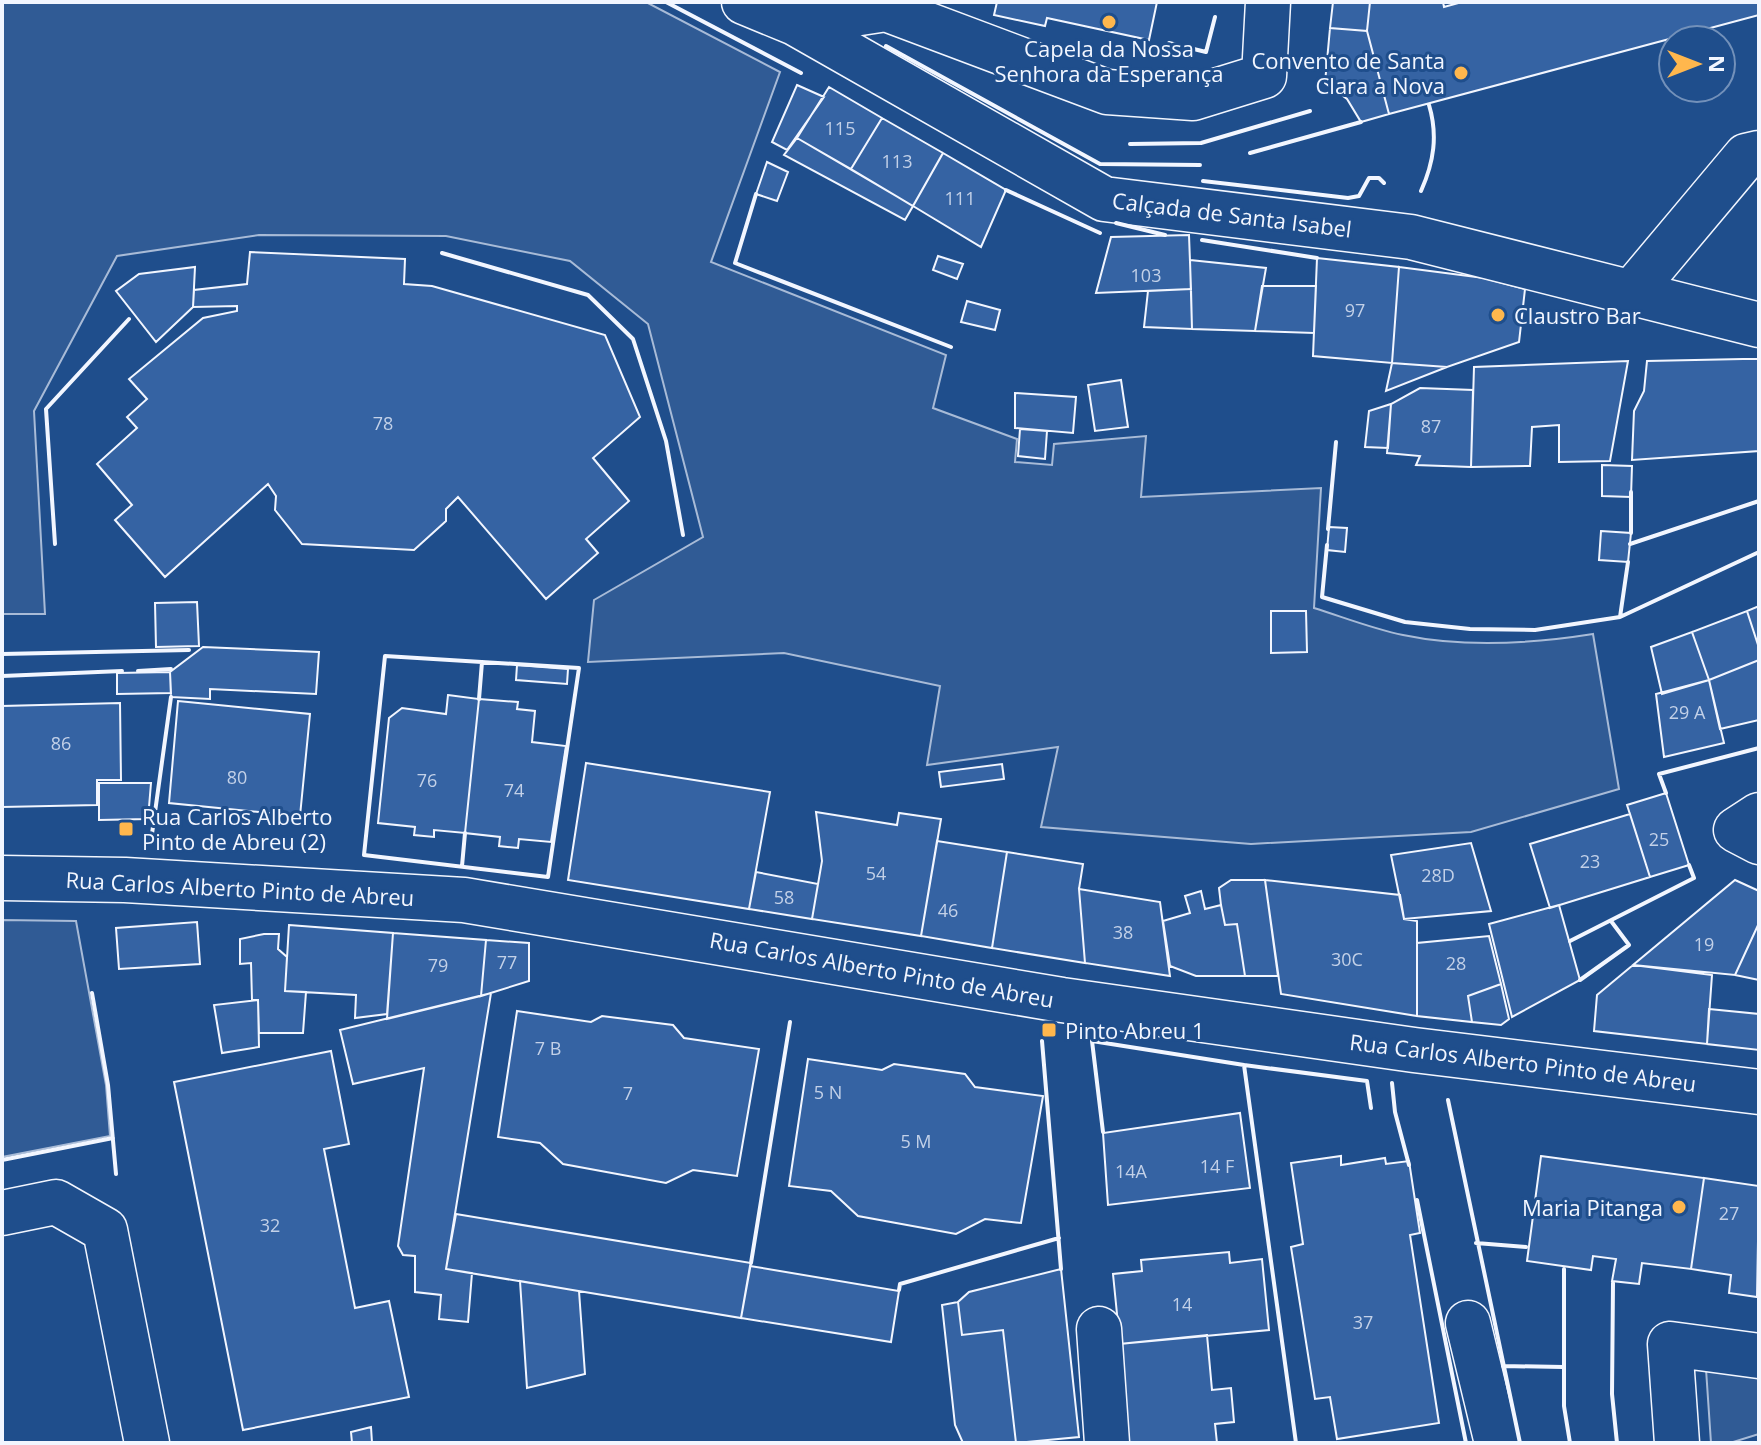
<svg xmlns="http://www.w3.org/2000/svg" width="1761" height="1445" font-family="'Open Sans',sans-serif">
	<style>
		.green { fill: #305b95; stroke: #a8bbd7; stroke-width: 2 }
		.building { fill: #3563a3; stroke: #f2f6ff; stroke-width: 2 }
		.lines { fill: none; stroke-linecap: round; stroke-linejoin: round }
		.minor-casing { stroke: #f2f6ff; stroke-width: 47 }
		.major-casing { stroke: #f2f6ff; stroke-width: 47 }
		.minor { stroke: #1f4e8c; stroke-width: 44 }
		.major { stroke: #1f4e8c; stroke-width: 44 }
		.wall { stroke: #f2f6ff; stroke-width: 4 }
		.poi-dot { fill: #ffb74d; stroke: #1f4e8c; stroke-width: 3 }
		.labels { text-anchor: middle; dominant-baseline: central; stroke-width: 6; stroke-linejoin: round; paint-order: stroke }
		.number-label { font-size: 18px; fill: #c3d1e8 }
		.poi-label { font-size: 22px; fill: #f2f6ff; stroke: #1f4e8c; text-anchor: start }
		.street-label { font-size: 22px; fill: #f2f6ff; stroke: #1f4e8c }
	</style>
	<rect width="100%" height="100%" fill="#1f4e8c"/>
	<path class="green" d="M2 2H646L780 72 711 262 946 355 933 408 1017 439 1015 462 1052 465 1054 444 1146 436 1141 497 1321 488 1314 608C1343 617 1373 629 1403 635 1465 648 1530 644 1593 634L1619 789 1471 832 1251 844 1041 827 1058 747 927 765 940 686 784 653 588 662 594 600 703 537 648 324 570 261 446 236 259 235 117 256 34 411 45 614H2Z
		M2 920 76 921 106 1085 110 1136 2 1157Z
		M1706 1369 1759 1376V1434L1730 1443H1711Z"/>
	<path class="building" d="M997 2H1157L1149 40 1047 18 1045 26 994 15Z
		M1333 2H1370L1367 31 1330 28Z
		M1370 2H1443L1444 7 1462 2H1759V15L1389 114 1367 31Z
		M1330 28 1367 31 1389 114 1361 122 1347 99 1325 83Z
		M797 85 824 97 787 150 772 142Z
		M829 87 882 118 851 169 797 138Z
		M882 118 943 153 913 206 851 169Z
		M797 138 913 206 905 220 784 155Z
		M943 153 1006 190 981 247 913 206Z
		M767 162 788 172 777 201 756 194Z
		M1189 235 1191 289 1096 293 1111 237Z
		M250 252 405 259 404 284 432 286 605 335 640 417 593 458 629 501 586 539 598 553 546 599 458 497 446 509V521L414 550 302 544 275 510 276 496 268 484 165 577 115 520 132 505 97 464 137 428 127 417 147 399 129 379 203 318 237 311V306L193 307 194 290 247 284Z
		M938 256 963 264 957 279 933 270Z
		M1317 258 1399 267 1392 363 1313 356Z
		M1190 260 1266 268 1255 331 1192 329Z
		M195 267 193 307 156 342 116 291 139 274Z
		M1399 267 1484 278 1525 289 1519 342 1447 367 1392 363Z
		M1262 286H1316L1314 333 1255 331Z
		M1191 289 1192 329 1144 327 1148 291Z
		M967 301 1000 310 995 330 961 322Z
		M1743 359H1759V451L1632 460 1634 411 1644 391 1647 361Z
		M1628 361 1610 461 1559 462V425L1532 427 1530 466 1471 467 1474 367Z
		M1392 363 1447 367 1386 391Z
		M1121 380 1128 427 1095 431 1088 385Z
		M1420 388 1473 390 1471 467 1416 465 1420 456 1387 453 1391 404Z
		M1015 393 1076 397 1073 433 1015 428Z
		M1391 404 1388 448 1365 447 1369 411Z
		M1020 429 1047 431 1045 459 1018 456Z
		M1602 465 1632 466 1631 497 1602 496Z
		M1329 527 1347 528 1345 552 1327 550Z
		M1601 531 1631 533 1628 562 1599 560Z
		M197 602 199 646 156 647 155 603Z
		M1759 606V648L1747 611Z
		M1271 611H1306L1307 652 1271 653Z
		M1747 611 1759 648V660L1709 680 1692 632Z
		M1692 632 1709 680 1662 694 1651 647Z
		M203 647 319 652 316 694 210 689V699L171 697 170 672Z
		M1759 660V720L1720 729 1709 680Z
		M517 665 568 669 567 684 516 680Z
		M170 672 171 693 117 694V673Z
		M1709 680 1724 743 1664 757 1656 694Z
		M448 695 479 699 465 833 434 830V837L414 835 415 827 378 823 389 718 402 708 446 714Z
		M479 699 518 702 517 709 535 711 532 742 566 746 551 842 519 839 518 848 499 846 500 837 465 833Z
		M178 701 310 714 300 816 169 803Z
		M120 703 121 780H97V805L2 807V706Z
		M586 763 770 792 749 909 568 880Z
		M1002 764 1004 779 941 787 939 772Z
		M99 783H151L148 819 99 820Z
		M1666 793 1689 865 1650 877 1627 805Z
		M816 812 897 825 899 813 941 819 921 936 812 919 822 861Z
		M1630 814 1650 877 1550 908 1530 844Z
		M937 841 1007 852 992 948 921 936Z
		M1471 843 1491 911 1404 919 1391 855Z
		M1007 852 1083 864 1079 889 1085 963 992 948Z
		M756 872 818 884 812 919 749 909Z
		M1231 880H1265L1278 976H1245L1237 924 1225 925 1221 905 1219 888Z
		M1265 880 1400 895 1404 919 1417 921V1016L1281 994Z
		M1735 880 1759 891V923L1735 975 1633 965Z
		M1079 889 1160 902 1170 976 1085 963Z
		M1201 891 1205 909 1221 905 1225 925 1237 924 1245 976H1196L1170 966 1163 921 1190 913 1185 896Z
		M1559 905 1580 980 1512 1017 1489 924Z
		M197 922 200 964 119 969 116 928Z
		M1759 923V980L1735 975Z
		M289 925 393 933 387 1014 355 1018 356 995 285 991Z
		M393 933 486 940 481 996 387 1019Z
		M264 934H279L278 949 287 957 285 991 306 992 303 1033H259L258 1000H252L251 963 240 964V939Z
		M1489 936 1501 984 1468 996 1472 1022 1417 1016V943Z
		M486 940 529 943V981L481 996Z
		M1633 965 1712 975 1707 1044 1594 1031 1597 995Z
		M1501 984 1509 1019 1501 1025 1472 1022 1468 996Z
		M491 993 446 1269 472 1273 468 1322 439 1319 441 1295 415 1292V1256L403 1255 398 1246 424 1068 353 1084 340 1030Z
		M258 1000 259 1047 222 1053 214 1005Z
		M1709 1009 1759 1014V1050L1707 1044Z
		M517 1011 591 1022 602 1016 673 1025 684 1038 759 1049 737 1176 693 1170 666 1183 563 1164 540 1143 498 1137Z
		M331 1051 349 1144 324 1149 355 1308 389 1301 409 1397 243 1430 174 1082Z
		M808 1059 882 1070 894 1064 965 1074 975 1087 1043 1096 1021 1223 985 1219 956 1234 858 1216 831 1191 789 1186Z
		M1240 1113 1250 1188 1108 1205 1103 1133Z
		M1341 1156V1165L1385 1158 1386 1164 1409 1161 1420 1233 1410 1235 1439 1423 1337 1439 1330 1397 1315 1399 1291 1247 1303 1244 1291 1163Z
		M1541 1156 1704 1178 1691 1269 1642 1263 1639 1284 1612 1281 1616 1259 1593 1256 1591 1270 1527 1261Z
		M1704 1178 1759 1186 1757 1297 1729 1293 1731 1275 1691 1269Z
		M456 1214 751 1263 741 1318 446 1269Z
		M1229 1252 1230 1263 1262 1259 1269 1330 1120 1344 1113 1274 1142 1271 1141 1260Z
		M750 1266 899 1291 891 1342 741 1318Z
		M1061 1269 1079 1437 1016 1443 1003 1330 962 1335 958 1302 969 1292Z
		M520 1281 579 1291 585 1374 527 1388Z
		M958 1302 962 1335 1003 1330 1016 1443H963L955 1425 942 1305Z
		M1207 1335 1212 1390 1231 1388 1234 1422 1215 1424 1217 1443H1129L1120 1344Z
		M371 1427 372 1443H352L351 1432Z"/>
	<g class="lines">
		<g class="minor-casing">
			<path id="minor" d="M744 2 795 23 1104 199 1411 237 1759 325
				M795 23 886 9 1107 92 1193 98 1264 76 1268 2
				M1631 293 1746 156 1759 153
				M1759 815 1736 830 1759 842
				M2 1213 56 1202 105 1230 147 1443
				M1468 1323 1497 1443
				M1099 1329 1107 1443
				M1677 1443 1670 1344 1759 1356"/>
		</g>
		<g class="major-casing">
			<path id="major" d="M2 878 125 880 464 900 1062 1000 1414 1050 1759 1092"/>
		</g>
		<use href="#minor" class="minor"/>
		<use href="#major" class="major"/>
		<path class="wall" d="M666 2 801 73
			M1169 43 1206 52 1215 17
			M886 46 1100 164 1200 165
			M1130 144 1201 143 1310 111
			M1250 153 1361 122
			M1203 181 1348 198 1359 196 1369 178H1379L1384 183
			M1006 190 1100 233
			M1421 191C1434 162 1438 135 1429 105
			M756 194 735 263 951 347
			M1116 223 1165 235
			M1202 240 1317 258
			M442 253 588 295 633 339 666 441 683 535
			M1328 529 1336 442
			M1631 533V492
			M55 544 46 409 129 319
			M1630 544 1759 501
			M1327 545 1322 597 1405 622 1470 629 1535 630 1620 617 1759 552
			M1620 617 1628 562
			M2 654 189 650
			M385 656 579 668 548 877 364 855Z
			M138 671 171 669
			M2 676 122 671
			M479 699 482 662
			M1666 793 1659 774 1759 748
			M151 841 171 697
			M462 866 465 833
			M1570 941 1694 878 1689 865
			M1580 980 1629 945 1611 921
			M92 993 108 1085 116 1174
			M1042 1041 1061 1269
			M1392 1083 1395 1112 1409 1165
			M1448 1100 1520 1443
			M1103 1132 1092 1041 1244 1065
			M2 1160 113 1138
			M1417 1200 1466 1443
			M1476 1243 1526 1247
			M751 1263 790 1022
			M1564 1269V1406L1570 1443
			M1613 1283 1612 1394 1617 1443
			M899 1290 900 1284 1059 1238
			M1503 1366 1563 1367
			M1296 1443 1244 1065 1367 1081 1371 1108"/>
	</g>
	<g class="poi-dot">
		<circle cx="1109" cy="22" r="8"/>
		<circle cx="1461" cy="73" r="8"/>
		<circle cx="1498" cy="315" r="8"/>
		<rect x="118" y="821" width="16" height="16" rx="4"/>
		<rect x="1041" y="1022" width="16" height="16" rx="4"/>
		<circle cx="1679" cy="1207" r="8"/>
	</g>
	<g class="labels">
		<g class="number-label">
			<text x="840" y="128">115</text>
			<text x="897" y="161">113</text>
			<text x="960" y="198">111</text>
			<text x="1146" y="275">103</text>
			<text x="1355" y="310">97</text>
			<text x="383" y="423">78</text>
			<text x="1431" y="426">87</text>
			<text x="1687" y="712">29 A</text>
			<text x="61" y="743">86</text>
			<text x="237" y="777">80</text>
			<text x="427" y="780">76</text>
			<text x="514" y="790">74</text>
			<text x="1659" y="839">25</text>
			<text x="1590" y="861">23</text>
			<text x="876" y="873">54</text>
			<text x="1438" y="875">28D</text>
			<text x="784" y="897">58</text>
			<text x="948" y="910">46</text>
			<text x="1123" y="932">38</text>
			<text x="1704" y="944">19</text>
			<text x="1347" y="959">30C</text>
			<text x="507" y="962">77</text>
			<text x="1456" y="963">28</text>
			<text x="438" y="965">79</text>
			<text x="548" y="1048">7 B</text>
			<text x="828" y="1092">5 N</text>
			<text x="628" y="1093">7</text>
			<text x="916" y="1141">5 M</text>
			<text x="1217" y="1166">14 F</text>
			<text x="1131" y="1171">14A</text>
			<text x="1729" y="1213">27</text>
			<text x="270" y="1225">32</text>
			<text x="1182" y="1304">14</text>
			<text x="1363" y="1322">37</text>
		</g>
		<g class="poi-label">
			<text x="1109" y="48" text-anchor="middle">Capela da Nossa<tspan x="1109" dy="25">Senhora da Esperança</tspan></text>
			<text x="1445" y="60" text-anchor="end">Convento de Santa<tspan x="1445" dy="25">Clara a Nova</tspan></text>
			<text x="1514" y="315">Claustro Bar</text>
			<text x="142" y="816">Rua Carlos Alberto<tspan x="142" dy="25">Pinto de Abreu (2)</tspan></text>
			<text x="1065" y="1030">Pinto Abreu 1</text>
			<text x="1663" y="1207" text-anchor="end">Maria Pitanga</text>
		</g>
		<g class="street-label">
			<text transform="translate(1232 214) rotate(7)">Calçada de Santa Isabel</text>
			<text transform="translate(240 888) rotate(3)">Rua Carlos Alberto Pinto de Abreu</text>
			<text transform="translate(882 969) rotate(10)">Rua Carlos Alberto Pinto de Abreu</text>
			<text transform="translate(1523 1062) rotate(7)">Rua Carlos Alberto Pinto de Abreu</text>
		</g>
	</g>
	<rect width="1761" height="1445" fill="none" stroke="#f2f6ff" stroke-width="8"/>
	<g transform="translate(1697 64) rotate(90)"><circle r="38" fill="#1f4e8c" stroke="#7391ba" stroke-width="2"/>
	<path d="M0-6L14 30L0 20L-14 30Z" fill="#ffb74d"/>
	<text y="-12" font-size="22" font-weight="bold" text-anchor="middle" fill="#f2f6ff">N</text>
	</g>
</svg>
